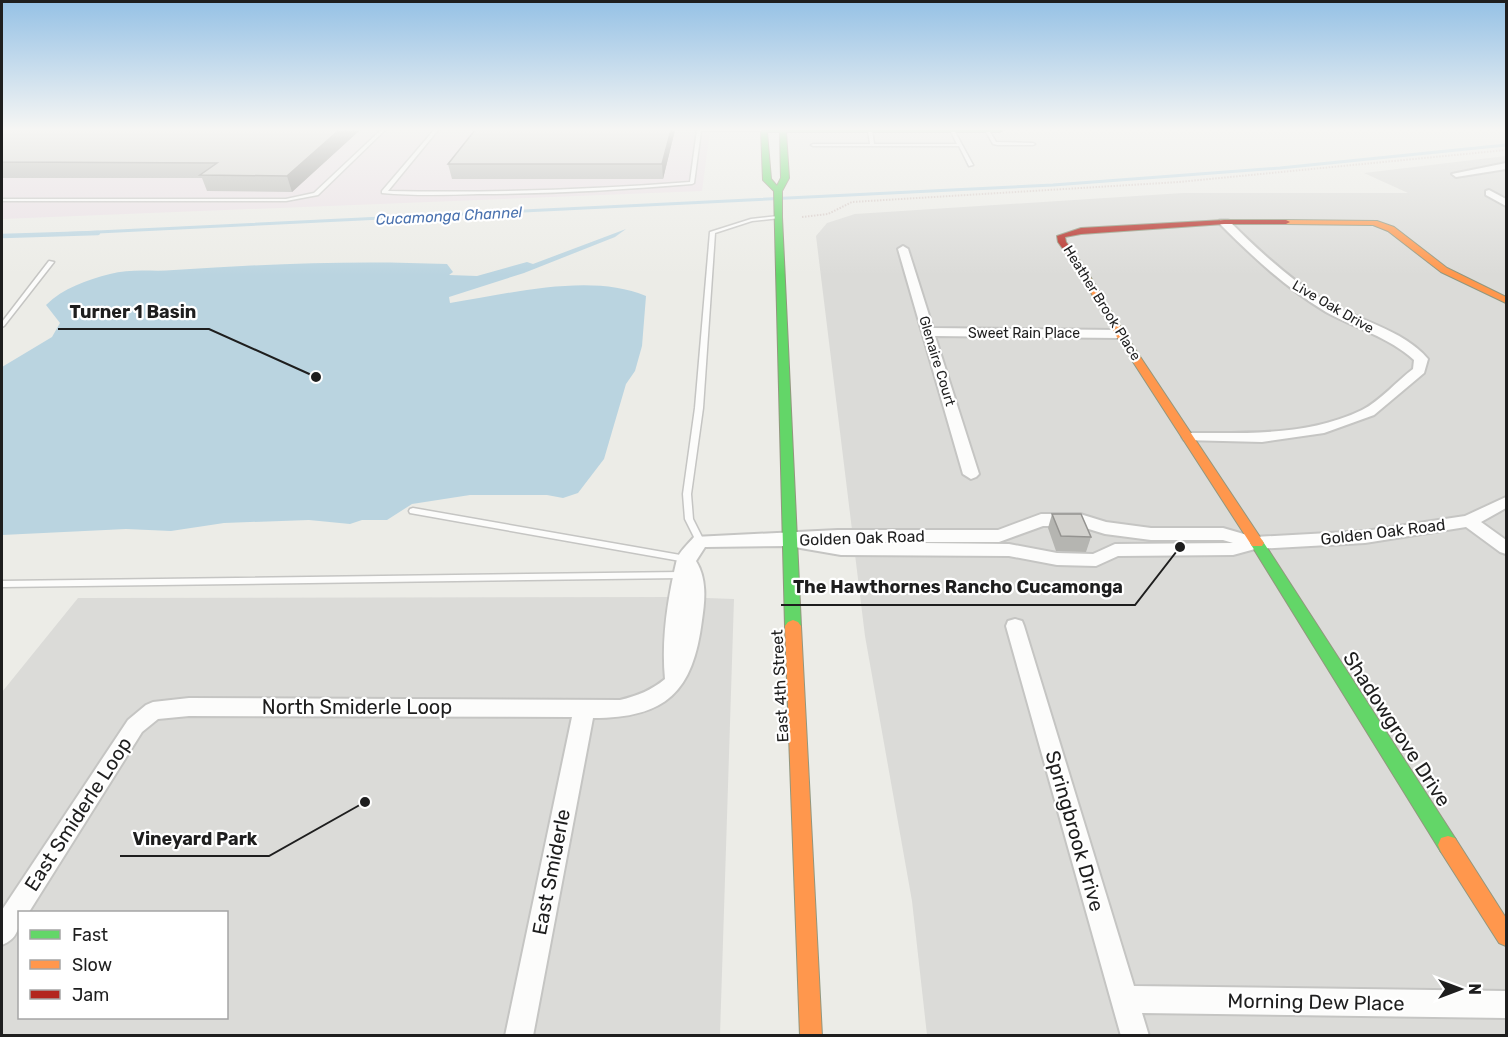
<svg xmlns="http://www.w3.org/2000/svg" width="1508" height="1037" font-family="Rubik,sans-serif">
	<style>
		.residential { fill: #dbdbd8; fill-rule: evenodd }
		.industrial { fill: #eae0e5 }
		.water { fill: #bad4e0 }
		.lines { fill: none; stroke-linecap: round; stroke-linejoin: round }
		.stream-far1 { stroke: #bad4e0; stroke-width: 3 }
		.stream { stroke: #bad4e0; stroke-width: 4.5 }
		.lane-casing { stroke: #c5c5c3; stroke-width: 3 }
		.street-casing { stroke: #c5c5c3; stroke-width: 4 }
		.fast-casing { stroke: #92977e; stroke-width: 2 }
		.slow-casing { stroke: #92977e; stroke-width: 2 }
		.jam-casing { stroke: #92977e; stroke-width: 2 }
		.path { stroke: #d6cac6; stroke-width: 2; stroke-dasharray: 1.5 1.5; stroke-linecap: butt }
		.lane { fill: #fcfcfb; fill-rule: evenodd }
		.street { fill: #fcfcfb; fill-rule: evenodd }
		.fast { fill: #63d668; fill-rule: evenodd }
		.slow { fill: #ff974d; fill-rule: evenodd }
		.jam { fill: #b3261e; fill-rule: evenodd }
		.wall { fill: #b5b5b1 }
		.shaded-wall { fill: #949390 }
		.building { fill: #d3d2ce; stroke: #949390; stroke-width: 1.5 }
		.labels { text-anchor: middle; dominant-baseline: central; stroke-width: 4.5; stroke-linejoin: round; paint-order: stroke }
		.far-street-label { font-size: 14px; fill: #1e1e1e; stroke: #fff }
		.far-water-label { font-size: 15px; font-style: italic; fill: #4a72af; stroke: #fff }
		.street-label { font-size: 16px; fill: #1e1e1e; stroke: #fff }
		.near-street-label { font-size: 20px; fill: #1e1e1e; stroke: #fff }
		.leader { fill: none; stroke: #1e1e1e; stroke-width: 2 }
		.callout-dot { fill: #1e1e1e; stroke: #fff; stroke-width: 2 }
		.callout-label { font-size: 18px; text-anchor: middle; font-weight: bold; fill: #1e1e1e; stroke: #fff; stroke-width: 4.5; stroke-linejoin: round; paint-order: stroke }
	</style>
	<rect width="100%" height="100%" fill="#ecece7"/>
	<path class="residential" d="M1506 156V1035H927L912 901 865 636 816 236 827 223 855 214 1183 193H1408L1364 173Z
		M679 597 734 599 720 1035 2 1036V692L78 598ZM20 912H226V1018H20Z"/>
	<path class="industrial" d="M2 130H710L702 191 2 219Z"/>
	<path class="water" d="M626 229 615 237 524 273 449 297 450 303C509 294 590 272 646 296L642 346 635 371 626 384 604 459 578 493 563 498 547 495H470L412 504 387 520H362L350 524 309 520 224 523 171 531 126 529 2 535V367L52 337 60 323 46 305C63 288 87 280 110 274 131 268 153 272 174 270 265 264 356 260 447 264L453 272 449 275 477 276 527 262 533 264Z"/>
	<g class="lines">
		<path class="stream-far1" d="M57 234 1053 185 1280 168 1506 145"/>
		<path class="stream" d="M2 236 98 233"/>
		<g class="lane-casing">
			<path id="lane" d="M381 130H385L318 195 286 201H2V199H286L314 193Z
				M434 130H438L388 191C489 193 589 190 690 182L697 130H766L764 131H701L694 183 692 184C621 190 550 194 479 194 447 195 414 196 382 193V191Z
				M868 130H872L874 144H957L950 130H954L973 165 969 166 959 146H813L811 145 813 144H870Z
				M985 130H989L996 142 1033 143 1035 144 1033 145H998L993 144Z
				M778 216 780 217V218L752 221 715 233 703 408 691 494 693 519 704 541 700 544 697 543 685 519 683 494 695 408 710 232 751 219Z
				M49 261 54 262 4 326 2 327V322Z
				M413 508 686 556 689 557 690 559 689 561 686 562 410 513 409 511 410 509Z
				M681 572 684 573 685 575 684 577 681 578 2 587V581Z"/>
		</g>
		<g class="street-casing">
			<path id="street" d="M1506 163V169L1456 177 1452 174Z
				M1489 190 1506 199V206L1486 195V191Z
				M1220 220H1228C1257 249 1288 278 1323 300 1356 320 1403 329 1428 359L1424 373 1374 415 1324 433 1262 442 1184 440 1182 437 1184 434 1189 433C1248 433 1308 436 1362 410 1380 401 1397 381 1413 369L1414 360C1389 337 1355 328 1326 312 1286 288 1253 257 1220 224Z
				M903 246 908 249 933 328 1120 330 1126 334 1120 338 935 336 979 474 976 477 971 479 963 474 898 249Z
				M1506 497V508L1481 522 1506 540V554L1500 552 1466 527 1365 543 1255 549 1233 555 1118 556 1096 566 1057 565 1009 556 841 555 789 546 705 547 696 561C707 579 705 600 702 620 693 692 666 718 593 718L533 1036H505L572 717 189 716 158 719 142 732 29 912H20C20 928 17 939 2 945V910L128 720 146 705 153 702 189 698 620 700C637 696 652 690 665 679 661 638 668 597 677 559 679 552 689 543 694 537L838 530H998L1041 514H1080L1106 522 1151 528H1223L1254 537 1365 531 1465 516ZM1043 526H1079L1105 534 1151 540H1223L1233 543 1115 544 1093 554 1057 553 1009 544 835 542H999Z
				M1015 619 1022 621 1024 626 1134 986 1506 991V1018L1142 1013 1149 1036H1121L1006 626 1008 621Z"/>
		</g>
		<g class="fast-casing">
			<path id="fast" d="M761 130H1003L1000 132H786L789 178 782 191V217L801 626 798 630 793 632 788 630 785 626 774 191 763 180ZM767 132H780L781 178 777 186 771 179Z
				M1257 538 1262 540 1455 838 1458 845 1455 852 1448 854 1441 852 1250 543Z"/>
		</g>
		<g class="slow-casing">
			<path id="slow" d="M1283 220 1377 221 1394 227 1447 268 1506 297V303L1441 272 1388 231 1373 225 1286 224H1283Z
				M1076 263 1083 265 1125 334 1262 540 1264 543 1262 546H1252L1115 334 1075 265Z
				M793 620 798 622 801 626 822 1036H800L785 626 788 622Z
				M1448 836 1455 838 1506 918V946L1499 943 1441 852 1438 845 1441 838Z"/>
		</g>
		<g class="jam-casing">
			<path id="jam" d="M1224 220H1286L1290 222 1286 224H1224L1081 234 1065 237 1066 242 1083 265 1079 268 1076 267 1058 242 1057 236 1081 228Z"/>
		</g>
		<path class="path" d="M802 217 828 214 852 202 1179 182 1506 150"/>
		<use href="#lane" class="lane"/>
		<use href="#street" class="street"/>
		<use href="#fast" class="fast"/>
		<use href="#slow" class="slow"/>
		<use href="#jam" class="jam"/>
	</g>
	<path class="wall" d="M2 130H360L292 192 207 191 202 178H2Z
		M475 130H675L663 179H452L448 164Z
		M1052 514 1091 537 1086 552 1056 551 1048 528Z"/>
	<path class="shaded-wall" d="M339 130H360L292 192 287 176Z
		M671 130H675L663 179 662 164Z"/>
	<path class="building" d="M2 130H339L287 176 200 175 217 163 2 162Z
		M475 130H671L662 164H448Z
		M1052 514H1081L1091 537 1061 536Z"/>
	<linearGradient id="sky" x2="0" y2="1"><stop stop-color="#95c1e5"/><stop offset="0.47" stop-color="#f6f6f4"/><stop offset="1" stop-color="#f6f6f4" stop-opacity="0"/></linearGradient>
	<rect width="1508" height="275" fill="url(#sky)"/>
	<g class="labels">
		<g class="far-street-label">
			<text transform="translate(1102 303) rotate(58)">Heather Brook Place</text>
			<text transform="translate(1333 307) rotate(30)">Live Oak Drive</text>
			<text x="1024" y="333">Sweet Rain Place</text>
			<text transform="translate(937 361) rotate(73)">Glenaire Court</text>
		</g>
		<g class="far-water-label">
			<text transform="translate(449 216) rotate(-3)">Cucamonga Channel</text>
		</g>
		<g class="street-label">
			<text transform="translate(1383 532) rotate(-7)">Golden Oak Road</text>
			<text transform="translate(862 538) rotate(-2)">Golden Oak Road</text>
			<text transform="translate(780 686) rotate(-93)">East 4th Street</text>
		</g>
		<g class="near-street-label">
			<text x="357" y="707">North Smiderle Loop</text>
			<text transform="translate(1397 729) rotate(57)">Shadowgrove Drive</text>
			<text transform="translate(78 814) rotate(-57)">East Smiderle Loop</text>
			<text transform="translate(1075 831) rotate(74)">Springbrook Drive</text>
			<text transform="translate(551 872) rotate(-79)">East Smiderle</text>
			<text transform="translate(1316 1002) rotate(1)">Morning Dew Place</text>
		</g>
	</g>
	<path class="leader" d="M316 377L209 329H58M1180 547L1135 605H781M365 802L269 856H120"/>
	<g class="callout-dot">
		<circle cx="316" cy="377" r="6"/>
		<circle cx="1180" cy="547" r="6"/>
		<circle cx="365" cy="802" r="6"/>
	</g>
	<g class="callout-label">
		<text x="133" y="318">Turner 1 Basin</text>
		<text x="958" y="593">The Hawthornes Rancho Cucamonga</text>
		<text x="195" y="845">Vineyard Park</text>
	</g>
	<rect width="1508" height="1037" fill="none" stroke="#1e1e1e" stroke-width="6"/>
	<rect x="18" y="911" width="210" height="108" fill="#ffffff" stroke="#a5a5a5" stroke-width="1.5"/>
	<rect x="30" y="930" width="30" height="9" fill="#63d668" stroke="#a5a5a5" stroke-width="1.5"/>
	<text x="72" y="941" font-size="18" fill="#1e1e1e">Fast</text>
	<rect x="30" y="960" width="30" height="9" fill="#ff974d" stroke="#a5a5a5" stroke-width="1.5"/>
	<text x="72" y="971" font-size="18" fill="#1e1e1e">Slow</text>
	<rect x="30" y="990" width="30" height="9" fill="#b3261e" stroke="#a5a5a5" stroke-width="1.5"/>
	<text x="72" y="1001" font-size="18" fill="#1e1e1e">Jam</text>
	<g transform="translate(1460 989) rotate(90)" stroke="#ffffff" stroke-width="4.5" paint-order="stroke">
	<path d="M0-4.5L10 22L0 15L-10 22Z" fill="#1e1e1e"/>
	<text y="-9" font-size="16" font-weight="bold" text-anchor="middle" fill="#1e1e1e">N</text>
	</g>
</svg>
